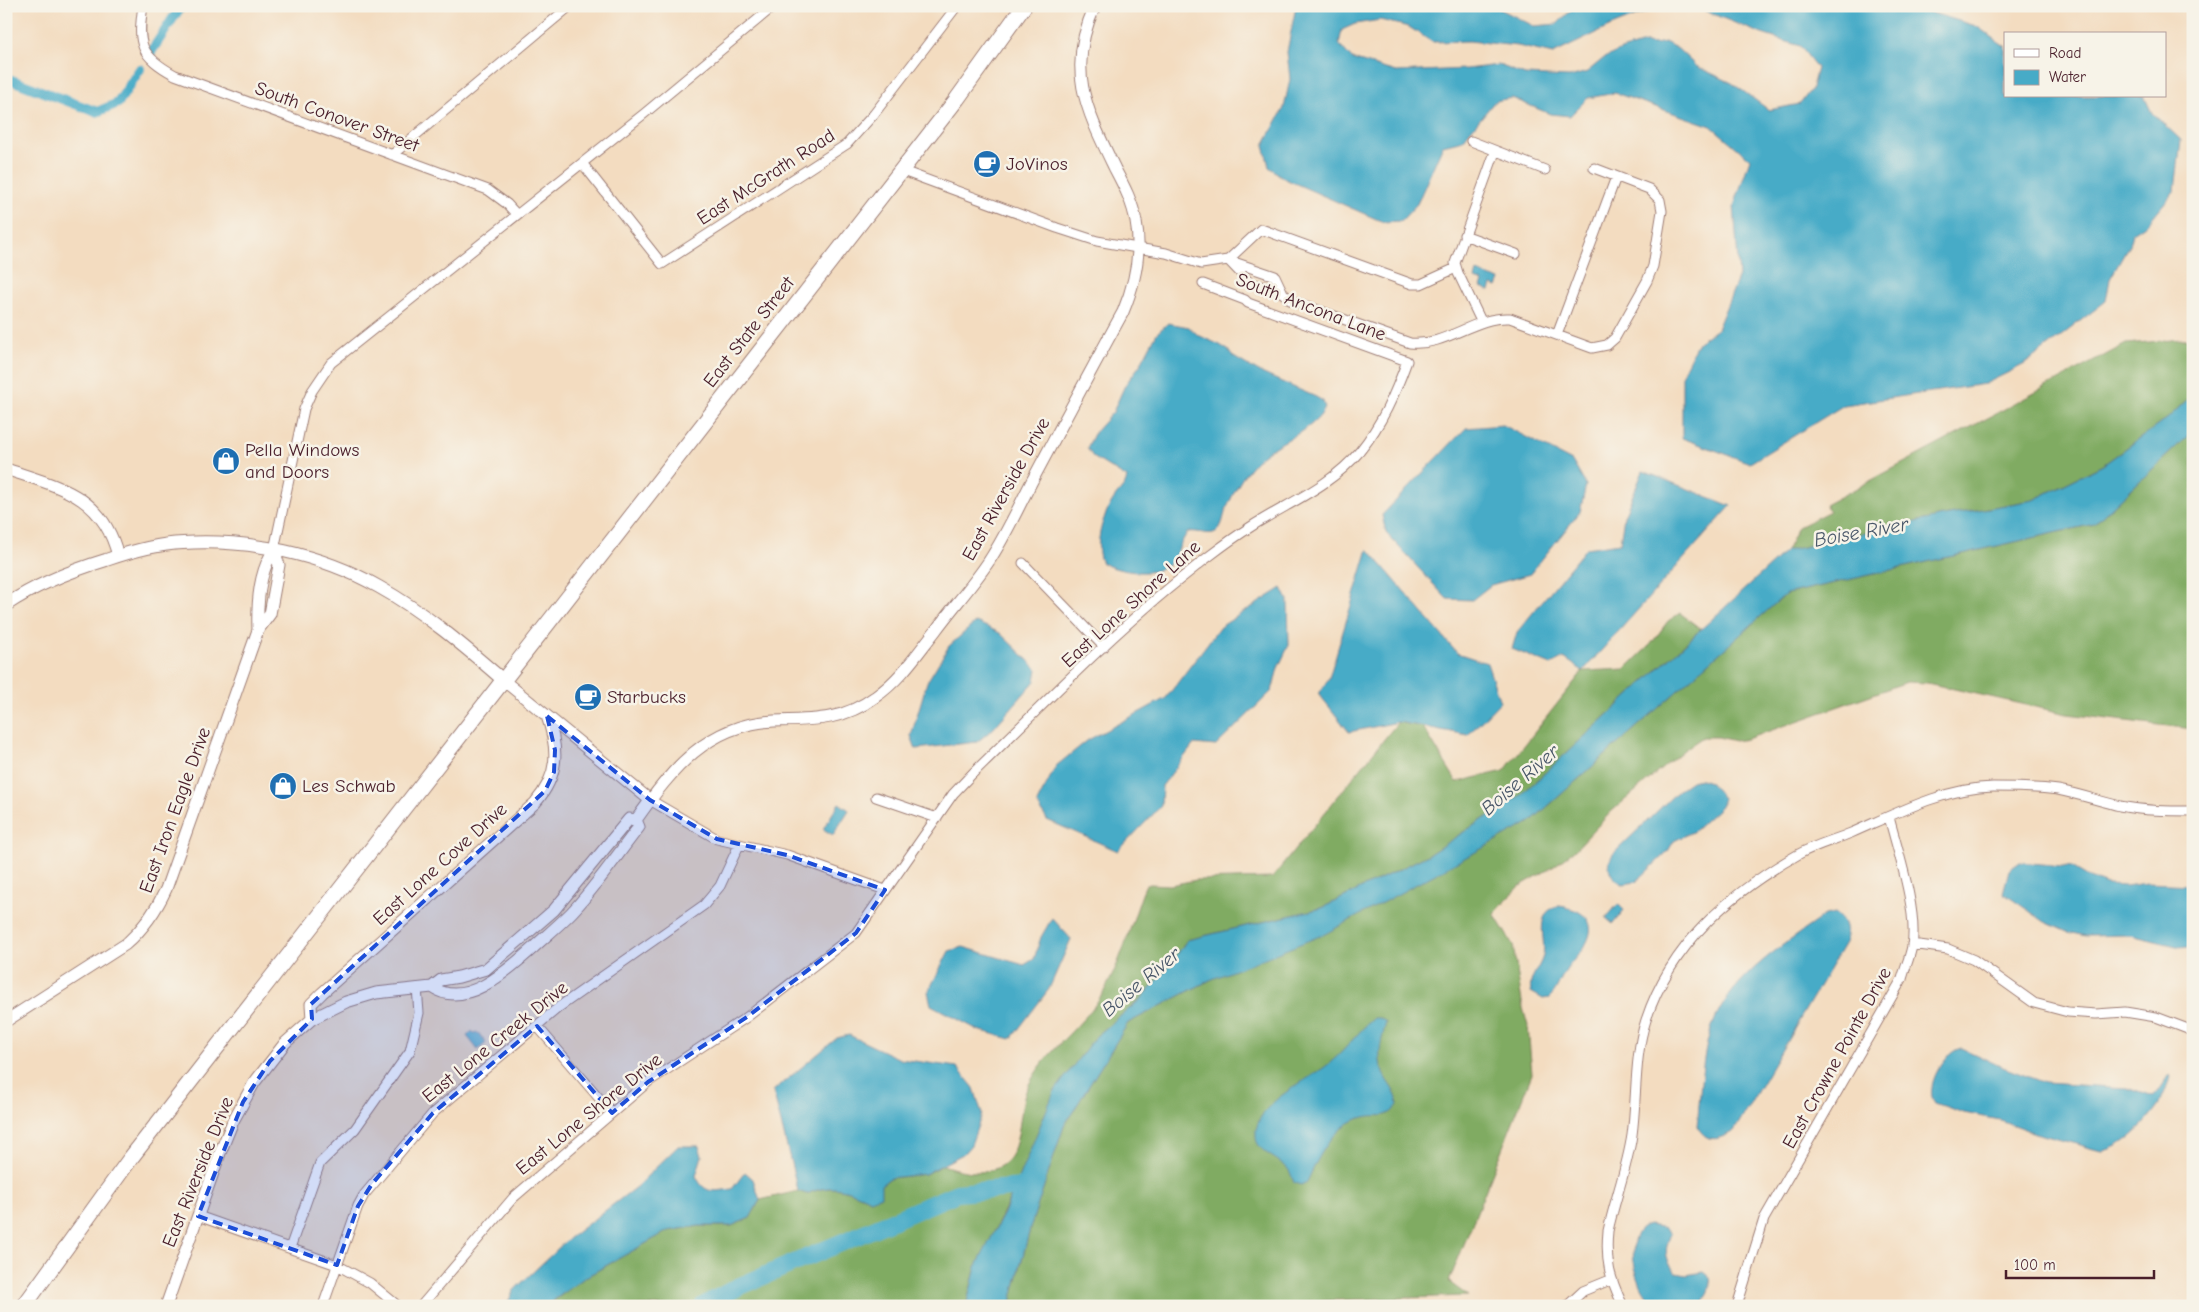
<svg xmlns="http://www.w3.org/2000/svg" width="2199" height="1312" font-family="'Comic Neue',sans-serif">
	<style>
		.forest { fill: #80ab62; stroke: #656546 }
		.water { fill: #47abc7; stroke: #486579 }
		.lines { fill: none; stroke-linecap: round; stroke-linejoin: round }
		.canal { stroke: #47abc7; stroke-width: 10 }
		.river { stroke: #47abc7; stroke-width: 18 }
		.minor-casing { stroke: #9e7e76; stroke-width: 11 }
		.tertiary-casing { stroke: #9e7e76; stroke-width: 13 }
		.secondary-casing { stroke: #9e7e76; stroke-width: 14 }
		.trunk-casing { stroke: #9e7e76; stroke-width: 17 }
		.minor { stroke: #fff; stroke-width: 9 }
		.tertiary { stroke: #fff; stroke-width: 11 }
		.secondary { stroke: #fff; stroke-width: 12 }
		.trunk { stroke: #fff; stroke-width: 15 }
		.marked { fill: #1d4ed8; fill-opacity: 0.2; stroke: #1d4ed8; stroke-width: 4; stroke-dasharray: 10 6; stroke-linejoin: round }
		.labels { text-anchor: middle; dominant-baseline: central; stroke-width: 5; stroke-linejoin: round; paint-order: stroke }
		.street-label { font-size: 19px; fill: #4a1f2b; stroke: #f7f3e8 }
		.poi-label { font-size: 19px; fill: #4a1f2b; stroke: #f7f3e8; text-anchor: start }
		.water-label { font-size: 20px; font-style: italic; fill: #495769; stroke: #f7f3e8 }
	</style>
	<rect width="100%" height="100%" fill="#f7f3e8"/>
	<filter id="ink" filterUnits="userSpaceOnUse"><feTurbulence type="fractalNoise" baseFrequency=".02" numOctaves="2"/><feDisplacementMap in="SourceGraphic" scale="10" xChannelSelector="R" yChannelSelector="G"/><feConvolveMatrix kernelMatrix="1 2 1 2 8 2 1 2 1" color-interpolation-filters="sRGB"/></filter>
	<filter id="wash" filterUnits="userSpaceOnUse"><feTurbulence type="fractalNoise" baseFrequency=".0096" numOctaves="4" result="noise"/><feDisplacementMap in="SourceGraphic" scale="20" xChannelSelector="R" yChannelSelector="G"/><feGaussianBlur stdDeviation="1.12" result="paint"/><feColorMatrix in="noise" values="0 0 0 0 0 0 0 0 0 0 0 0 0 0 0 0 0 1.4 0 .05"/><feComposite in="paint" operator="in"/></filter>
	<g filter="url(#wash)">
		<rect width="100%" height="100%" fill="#f3dcc0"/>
		<path class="forest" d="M2193 338V394L2168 418 2103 465 2033 500 1938 517 1786 551 1798 527 1830 511 1825 505 2126 344Z
			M2193 431V729L2067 714 1927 683 1907 682 1747 739 1735 741 1718 737H1703L1685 749 1612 811 1574 851 1553 867 1520 886 1494 914 1513 945 1523 1008 1528 1026 1532 1074 1449 1282 1468 1296 1310 1301 1306 1306H1010L1031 1225 1064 1126 1128 1023 1210 980 1529 823 1786 594 2094 524Z
			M1680 613 1701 629 1521 795 1428 855 1322 908 1187 940 1166 971 1141 999 1094 1038 1027 1161 986 1250 976 1267 966 1306H547L584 1278 668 1231 699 1226H731L750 1218 760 1200 798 1191 807 1194C832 1182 848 1190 871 1200L881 1185 890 1178 925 1174 943 1165C960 1171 984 1177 1002 1165 1022 1152 1018 1113 1026 1091 1040 1057 1073 1034 1095 1005 1119 973 1131 923 1145 886L1150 884 1170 885 1196 880 1272 878 1398 722 1423 727 1457 782 1504 771 1583 671 1625 669 1651 644 1668 621Z"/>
		<path class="water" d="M1296 6H1494L1534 26 1557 24 1575 6H1661L1609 27 1553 54 1518 46 1469 41 1432 42 1409 27 1380 20 1355 24 1342 30 1339 44 1352 59 1396 72 1466 69 1499 65 1525 75 1570 77 1587 72 1604 58 1621 50 1644 43 1655 44 1665 42 1678 49 1696 66 1732 83 1769 110 1800 104 1812 88 1817 68 1800 46 1762 34 1693 6H1909L1976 26 2005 46V96H2144L2152 113 2181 140 2175 190 2148 223 2133 233 2131 242 2110 279 2106 301 2025 364 1985 384 1844 405 1750 463 1682 438V374L1698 342 1717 329 1739 276 1734 206 1750 159 1711 126 1615 93 1588 98 1570 116 1550 114 1512 98 1495 101 1463 140 1443 145 1417 204 1401 221 1383 222 1285 179 1269 167 1264 145 1284 108 1290 79 1287 52Z
			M1477 272 1500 280 1497 287 1492 285 1490 291 1481 287 1483 282 1475 279Z
			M1168 323 1189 327 1198 335 1220 345 1228 350 1232 356 1259 372 1316 397 1323 401 1325 408C1314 432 1274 442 1256 461 1243 474 1233 493 1226 510 1223 517 1223 526 1217 531 1210 537 1198 530 1188 532 1181 541 1178 553 1170 563 1157 578 1119 572 1102 563 1093 545 1103 514 1115 497 1120 490 1125 487 1127 478L1093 457 1087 448 1095 432 1113 412 1125 385 1140 365 1157 333Z
			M2193 394V431L2094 524 1786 594 1529 823 1325 934 1210 980 1128 1023 1064 1126 1031 1225 1010 1306H966L976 1267 1004 1213 1054 1092 1094 1038 1141 999 1166 971 1187 940 1322 908 1428 855 1521 795 1786 551 1938 517 2033 500 2103 465 2168 418Z
			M1503 425 1572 461 1586 485 1580 512 1530 574 1491 585 1472 600 1447 599 1386 533 1382 515 1466 428Z
			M1643 471 1731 506 1583 671 1564 658 1551 665 1512 649 1517 632 1586 548 1620 543 1624 516Z
			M1368 549 1457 653 1487 663 1500 702 1468 735 1398 722 1349 732 1319 694 1329 678Z
			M1282 588 1288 600 1289 645 1278 668 1272 691 1216 746 1194 744 1162 786 1161 806 1118 851 1047 820 1037 803 1056 766 1088 740 1166 698 1220 627Z
			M976 622 1000 633 1037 669 1035 681 993 729 977 742 916 749 911 736 927 682 949 646Z
			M1701 779 1710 782 1723 798V802L1720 807 1694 831 1674 841 1668 851 1636 882 1623 884C1610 878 1605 867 1613 854L1681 788 1691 781Z
			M839 803 849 810 833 835 823 829Z
			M2020 862 2072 867 2094 880 2107 885 2125 886 2147 883 2193 885V950L2130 935 2086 936 2067 932 2045 922 2003 893 2009 870Z
			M1618 904 1624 910 1613 924 1606 918Z
			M1559 906C1575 908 1596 916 1589 937 1585 950 1572 960 1565 972 1559 981 1557 991 1549 998L1543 999 1531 992C1528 977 1539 970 1543 956 1546 942 1538 927 1546 914 1549 909 1554 908 1559 906Z
			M1835 913C1846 920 1846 929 1846 941L1734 1131C1718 1140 1707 1144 1697 1126 1700 1098 1701 1067 1708 1039 1723 981 1779 948 1825 915Z
			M1052 918 1071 939 1049 989 1011 1039 978 1030 931 1005 928 992 949 951 963 947 1024 965 1034 959 1041 937Z
			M1374 1018H1380L1386 1022C1382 1040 1376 1055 1383 1073 1388 1085 1397 1091 1398 1105 1386 1121 1380 1113 1364 1117 1334 1124 1319 1156 1307 1182L1301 1185 1294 1183C1292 1178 1291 1173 1288 1169 1279 1158 1258 1153 1256 1138 1252 1102 1310 1081 1331 1062 1347 1049 1358 1031 1374 1018Z
			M472 1031 474 1033 477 1032 486 1043 478 1050 467 1036Z
			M849 1035 900 1059 957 1067 974 1088 982 1114 971 1145 963 1154 925 1174 890 1178 881 1185V1196L871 1200C848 1190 832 1182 807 1194L798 1191 773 1091 837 1038Z
			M1962 1048 2000 1066 2045 1083 2127 1088 2152 1097C2159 1092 2162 1082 2169 1076L2170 1078C2166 1088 2163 1099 2157 1107 2145 1124 2123 1148 2102 1151L2035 1133 2000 1120 1964 1113 1935 1103C1923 1088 1945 1050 1962 1048Z
			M678 1146H699L702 1156 696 1176C705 1195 714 1191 732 1189L745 1172 753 1179 760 1200 750 1218 731 1226H699L668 1231 584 1278 546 1306H506L514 1290 568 1239 636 1187Z
			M1649 1225 1666 1228 1671 1234C1664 1250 1664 1260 1677 1273L1686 1275 1704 1272 1710 1277 1711 1285 1701 1306H1656C1650 1300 1643 1291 1640 1283 1633 1267 1626 1229 1649 1225Z"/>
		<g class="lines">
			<path class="canal" d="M149 55 181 6
				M6 78 97 112 118 103 140 69"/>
			<path class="river" d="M703 1306 738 1287 957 1193 1033 1186"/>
		</g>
	</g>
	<g filter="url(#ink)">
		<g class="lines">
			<g class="minor-casing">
				<path id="minor" d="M143 6C137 44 140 56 175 75L488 190 507 204 517 215
					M1471 141 1545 170
					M392 155 570 6
					M582 163 662 264 847 144 874 114 957 6
					M900 170 1057 228 1097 241 1166 253 1201 264 1228 260 1261 229 1412 284H1421L1456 268
					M1464 235 1516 254
					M1283 293 1249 282 1228 260 1275 276 1283 293 1290 300 1410 343C1446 347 1474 316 1510 318L1592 348 1607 345 1615 338 1647 281 1653 266 1662 211 1660 200 1649 189 1594 168
					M1481 321 1458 273 1455 263 1495 152
					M1557 335 1616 177
					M274 550 304 409 312 391 331 363 645 113 774 6
					M1023 563 1104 647
					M876 797 937 818
					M650 800 717 839 787 855 885 890
					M1912 944 1948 949 1974 960 2034 1003 2068 1012 2096 1014 2125 1012 2156 1017 2193 1031
					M537 1026 612 1113
					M198 1216 337 1265 370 1283 398 1306
					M290 1248 320 1163 355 1129 410 1051 419 1013 417 988
					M323 1306 358 1206 364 1195 433 1113 559 1007 704 905 720 886 739 845
					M421 1306 513 1198 648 1082 747 1017 856 933 953 794 973 773C1037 711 1099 646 1168 589 1195 567 1222 545 1252 526 1290 502 1331 486 1360 451 1382 424 1395 394 1407 361L1248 303 1245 300 1203 284
					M1567 1306 1583 1291 1610 1280
					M1623 1306C1610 1278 1605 1262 1608 1231 1615 1199 1627 1168 1632 1135 1637 1098 1634 1056 1646 1020 1671 944 1730 893 1799 854 1815 845 1834 840 1851 833 1895 814 1944 788 1993 787 2014 787 2037 787 2058 790 2079 794 2099 801 2120 806 2144 811 2168 811 2193 811
					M1737 1306 1764 1219 1902 979C1905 968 1910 957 1912 946 1918 911 1898 852 1889 817"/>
			</g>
			<g class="tertiary-casing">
				<path id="tertiary" d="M6 469C59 487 103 495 118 556
					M274 550 279 565 270 614 258 630C257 604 259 571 274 550Z
					M503 680 650 800
					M636 820C672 769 708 724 774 721 812 720 843 721 875 697 900 680 917 654 936 630 953 607 973 585 989 561 1005 537 1018 508 1032 481 1062 425 1092 368 1123 312 1135 283 1142 253 1136 222 1133 203 1124 186 1115 169 1087 111 1065 70 1095 6
					M432 987C466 1011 510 968 534 947 546 936 559 925 571 913 595 888 617 855 639 827L636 820
					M312 1019 311 1004 322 993 535 803C559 775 559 750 547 716
					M6 1021 126 944C144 928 156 911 166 889L258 630
					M166 1306 220 1153 233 1121 254 1083 285 1043 312 1019 346 1002 376 993 432 987 441 980 459 977 486 969 554 910 629 819 636 820"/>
			</g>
			<g class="secondary-casing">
				<path id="secondary" d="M6 605C37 584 70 571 106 560 129 552 158 544 183 543 250 539 321 554 379 587 424 612 464 646 503 680"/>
			</g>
			<g class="trunk-casing">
				<path id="trunk" d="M24 1306 130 1159 186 1087 957 99 1024 6"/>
			</g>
			<use href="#minor" class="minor"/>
			<use href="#tertiary" class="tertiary"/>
			<use href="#secondary" class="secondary"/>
			<use href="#trunk" class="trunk"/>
		</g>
	</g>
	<path class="marked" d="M547 716 650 800 717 839 787 855 885 890 856 933 747 1017 648 1082 612 1113 537 1026 433 1113 372 1184 358 1206 337 1265 198 1216 243 1102 270 1061 312 1019 311 1004 545 791 554 772 555 750Z"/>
	<defs>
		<g id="cafe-disc" transform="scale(1.4375)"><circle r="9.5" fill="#1f6fb2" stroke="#f7f3e8"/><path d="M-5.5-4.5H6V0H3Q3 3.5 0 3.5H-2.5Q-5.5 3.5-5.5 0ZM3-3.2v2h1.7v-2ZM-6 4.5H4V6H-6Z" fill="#fff"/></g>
		<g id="shop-disc" transform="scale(1.4375)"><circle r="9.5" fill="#1f6fb2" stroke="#f7f3e8"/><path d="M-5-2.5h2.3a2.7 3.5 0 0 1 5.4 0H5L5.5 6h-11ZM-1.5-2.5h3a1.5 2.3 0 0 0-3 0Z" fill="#fff"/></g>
	</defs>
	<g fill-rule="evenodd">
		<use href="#cafe-disc" x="987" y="164"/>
		<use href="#shop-disc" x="226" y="461"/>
		<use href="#cafe-disc" x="588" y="697"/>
		<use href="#shop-disc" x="283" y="786"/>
	</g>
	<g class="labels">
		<g class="street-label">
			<text transform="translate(337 117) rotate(20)">South Conover Street</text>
			<text transform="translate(766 177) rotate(-33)">East McGrath Road</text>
			<text transform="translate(1311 307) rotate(21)">South Ancona Lane</text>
			<text transform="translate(749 332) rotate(-52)">East State Street</text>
			<text transform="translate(1006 489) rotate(-61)">East Riverside Drive</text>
			<text transform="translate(1131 604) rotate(-42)">East Lone Shore Lane</text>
			<text transform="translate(175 810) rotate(-70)">East Iron Eagle Drive</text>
			<text transform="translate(440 864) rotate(-42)">East Lone Cove Drive</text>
			<text transform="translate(495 1042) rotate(-39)">East Lone Creek Drive</text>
			<text transform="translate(1837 1058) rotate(-61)">East Crowne Pointe Drive</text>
			<text transform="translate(589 1114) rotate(-39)">East Lone Shore Drive</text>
			<text transform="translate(198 1172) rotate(-68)">East Riverside Drive</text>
		</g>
		<g class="poi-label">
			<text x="1006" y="164">JoVinos</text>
			<text x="245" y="450">Pella Windows<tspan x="245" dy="22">and Doors</tspan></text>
			<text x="607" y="697">Starbucks</text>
			<text x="302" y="786">Les Schwab</text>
		</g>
		<g class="water-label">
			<text transform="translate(1861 532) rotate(-10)">Boise River</text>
			<text transform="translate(1520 780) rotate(-41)">Boise River</text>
			<text transform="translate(1141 982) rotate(-40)">Boise River</text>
		</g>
	</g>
	<rect width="2199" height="1312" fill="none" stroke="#f7f3e8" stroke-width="25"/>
	<rect x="2004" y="32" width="162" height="65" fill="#f7f3e8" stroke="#b29e9c"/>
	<rect x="2014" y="49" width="25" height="8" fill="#ffffff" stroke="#b29e9c"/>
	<text x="2049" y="58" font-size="15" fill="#4a1f2b">Road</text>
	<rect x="2014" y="70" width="25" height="15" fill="#47abc7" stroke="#b29e9c"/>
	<text x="2049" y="82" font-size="15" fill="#4a1f2b">Water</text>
	<path d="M2006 1270v8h148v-8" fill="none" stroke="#4a1f2b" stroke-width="2.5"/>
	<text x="2014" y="1270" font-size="15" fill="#4a1f2b" stroke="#f7f3e8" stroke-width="4" paint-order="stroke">100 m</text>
</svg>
